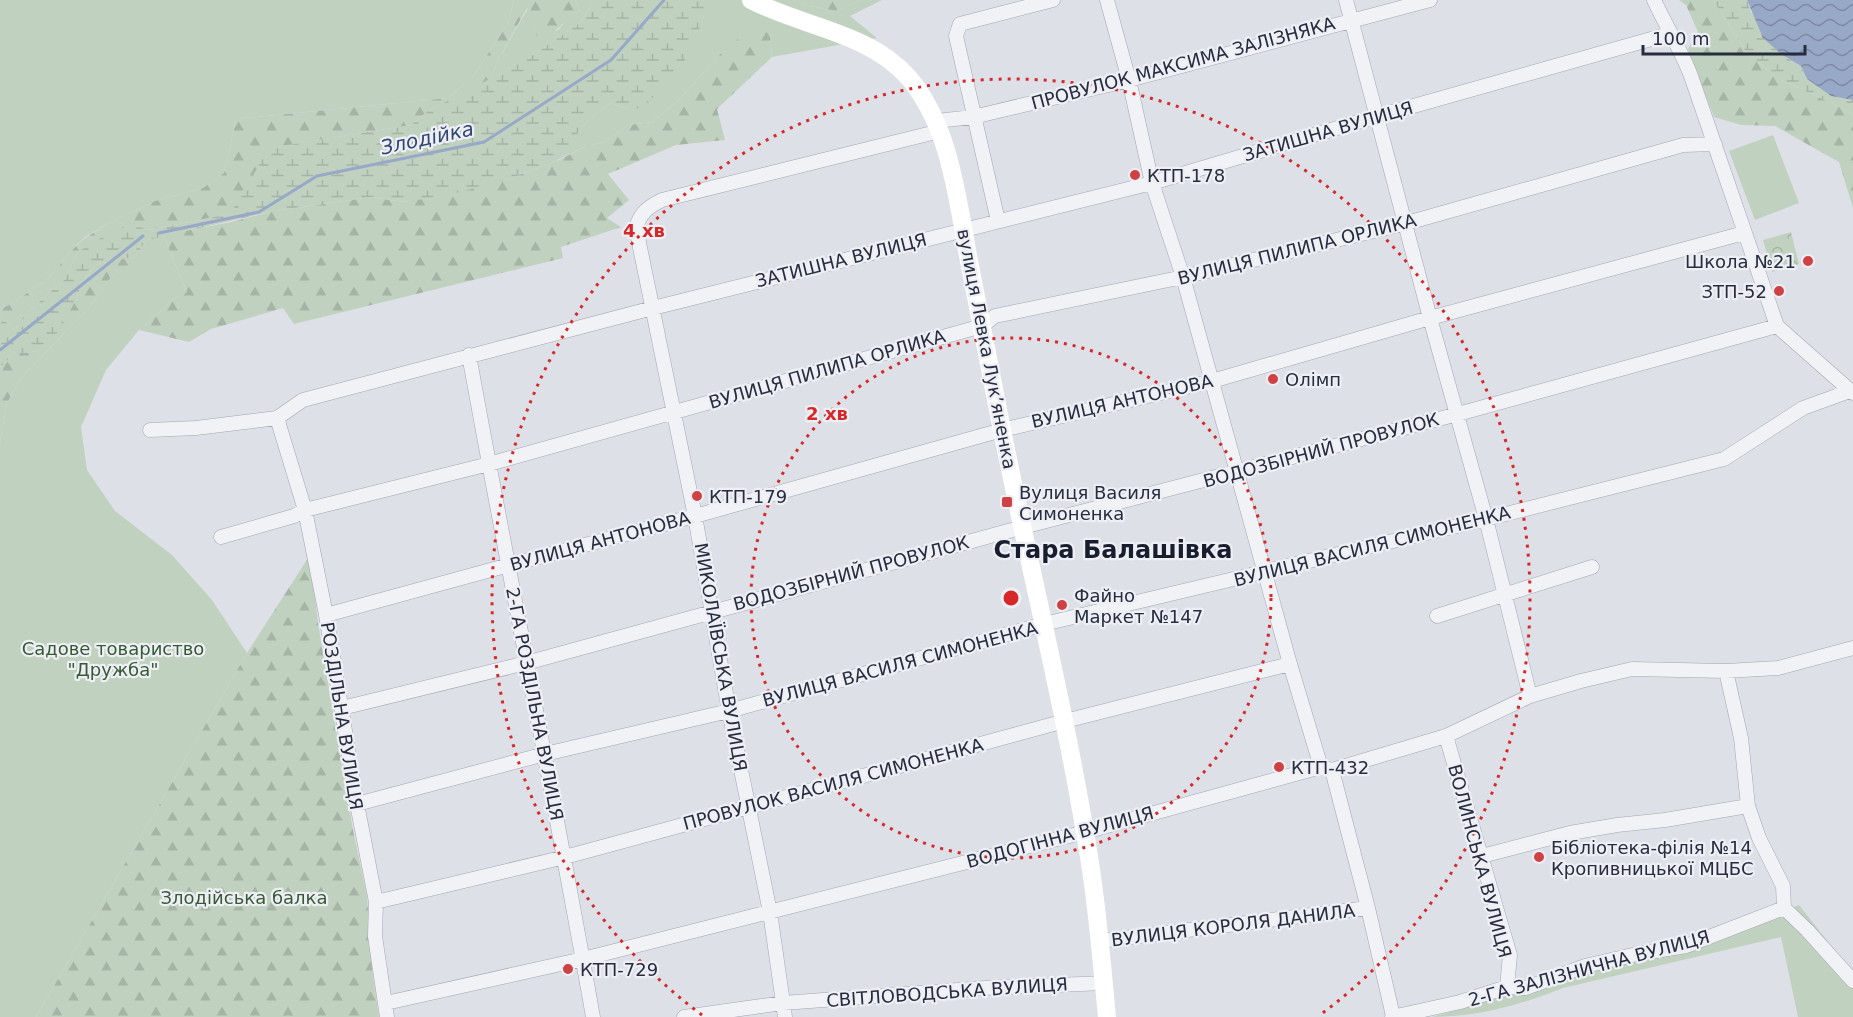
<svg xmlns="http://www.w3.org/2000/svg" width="1853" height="1017" font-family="'DejaVu Sans',sans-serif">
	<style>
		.green { fill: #c1d1bf }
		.forest { fill: url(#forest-firs) }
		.wetland { fill: url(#wetland-marsh) }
		.park { fill: url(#park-crowns) }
		.water { fill: url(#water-waves) }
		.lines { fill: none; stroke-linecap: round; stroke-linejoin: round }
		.stream { stroke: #98a9c8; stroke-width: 3 }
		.street-casing { stroke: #a3a6b2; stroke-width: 15 }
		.street { stroke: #f0f2f6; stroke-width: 14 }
		.secondary { stroke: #fff; stroke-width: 18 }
		.ring { fill: none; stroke: #d62828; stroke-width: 3; stroke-dasharray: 3 6 }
		.poi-dot { fill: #ce4144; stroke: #edeff5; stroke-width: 2 }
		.labels { text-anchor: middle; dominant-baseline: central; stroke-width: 4.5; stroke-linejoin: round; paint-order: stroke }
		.street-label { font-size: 18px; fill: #272c3e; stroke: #edeff5 }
		.poi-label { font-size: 18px; fill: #272c3e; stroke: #edeff5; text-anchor: start }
		.park-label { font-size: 18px; fill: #365a34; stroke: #edeff5 }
		.water-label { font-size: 20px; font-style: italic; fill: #314672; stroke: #edeff5 }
		.district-label { font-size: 24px; font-weight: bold; fill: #191e2f; stroke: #edeff5 }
		.centre { fill: #d62828; stroke: #edeff5; stroke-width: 3 }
		.ring-label { font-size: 18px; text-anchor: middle; font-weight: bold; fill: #d62828; stroke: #edeff5; stroke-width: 4.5; stroke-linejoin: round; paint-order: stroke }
	</style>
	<defs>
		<pattern id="forest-firs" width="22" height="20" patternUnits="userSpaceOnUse" patternTransform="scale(1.5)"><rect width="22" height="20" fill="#c1d1bf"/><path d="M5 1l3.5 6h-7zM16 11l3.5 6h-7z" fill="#a6b4a5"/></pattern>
		<pattern id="wetland-marsh" width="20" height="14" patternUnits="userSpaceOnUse" patternTransform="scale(1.5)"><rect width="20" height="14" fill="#c1d1bf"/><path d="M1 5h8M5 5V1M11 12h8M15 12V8" fill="none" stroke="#a6b4a5"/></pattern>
		<pattern id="park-crowns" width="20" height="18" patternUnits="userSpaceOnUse" patternTransform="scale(1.5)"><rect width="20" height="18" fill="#c1d1bf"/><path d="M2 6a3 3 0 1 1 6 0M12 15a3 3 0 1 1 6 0" fill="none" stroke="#a6b4a5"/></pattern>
		<pattern id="water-waves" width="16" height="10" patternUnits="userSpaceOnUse" patternTransform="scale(1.5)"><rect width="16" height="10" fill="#98a9c8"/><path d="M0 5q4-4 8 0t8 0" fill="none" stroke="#7c8aa4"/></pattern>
	</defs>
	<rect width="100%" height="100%" fill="#dee0e8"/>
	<path class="green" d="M0 0H514L508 23 474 75 448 98 236 119 224 173 203 188 155 201 109 223 85 237 71 251 50 277 14 302 0 310Z
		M575 0H595L580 23 524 61 491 79 498 60 528 8 537 36 558 30 569 17 580 11Z
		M701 0H802L803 5 837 11 861 0H882L850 16 877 38 772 57 770 33 721 53 677 102 652 122 628 125 605 142 586 146 557 160 587 121 610 103 628 109 706 12Z
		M1773 135 1799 203 1755 220 1729 151Z
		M163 235 187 292 174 299 139 330 106 370 81 427 87 470 115 511 172 555 212 600 247 653 36 1017H0V443L7 403 21 378 87 310 112 276 135 264 134 257 147 240Z
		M1799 905 1848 967 1853 972V1017H1798L1781 937 1563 988C1521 1005 1477 1017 1432 1017L1461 1009 1503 992 1596 967 1686 951Z"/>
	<path class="forest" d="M514 0H575L580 11C567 18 559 29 546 38L537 36 527 8 498 60 491 79 428 111 411 125 270 148 231 214 148 230 135 225 78 252 64 280 31 309 15 330 0 317V310L14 302 50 277 71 251 85 238 109 223 155 201 203 188 224 173 236 119 448 98 474 75 508 23Z
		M802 0H861L837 11 803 5Z
		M1679 0H1713L1746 52 1777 78 1849 111 1853 117V208L1839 162 1775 126 1741 125 1714 117 1688 49 1698 32 1686 5Z
		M750 29 770 33 772 57 717 109 725 140 676 145 608 174 629 200 607 218 621 227 561 247 563 258 294 324 283 308 211 329 189 342 139 330 174 299 187 292 163 235 231 222 274 211 371 197 404 202 508 179 557 161 586 146 605 142 628 125 652 122 677 102 721 53Z
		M134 257 136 264 112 276 87 310 21 378 7 403 0 443V368L13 354 39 351 76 300 82 282 97 264Z
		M310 555 318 623 353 830 367 896 372 969 379 1017H36L247 653Z"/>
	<path class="wetland" d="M595 0H701L707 12 681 69 642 108 628 109 610 103 587 121 557 161 508 179 449 195 404 202 371 197 274 211 147 240 134 257 97 264 82 282 76 300 59 331 39 351 13 354 0 368V317L15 330 31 309 64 280 78 252 112 231 135 225 148 230 230 214 269 148 411 125 428 111 524 61 580 23Z
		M1713 0H1747L1751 12 1781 54 1801 66 1807 79 1831 96 1853 100V117L1849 111 1777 78 1746 52Z"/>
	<path class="park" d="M1791 232 1799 264 1772 272 1763 240Z"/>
	<path class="water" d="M1747 0H1853V100L1831 96 1807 79 1801 66 1781 54 1763 38Z"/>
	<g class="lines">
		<path class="stream" d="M159 233 259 212 317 176 484 142 611 60 664 0
			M0 350 143 236"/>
		<g class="street-casing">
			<path id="street" d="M1107 0 1129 80 1152 183 1183 277 1290 664 1321 767
				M1346 0 1430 318 1486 519 1530 696
				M1654 0C1666 26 1681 50 1691 76L1777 326 1853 393
				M936 121 973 117 1129 80 1430 0
				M998 221 956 36 960 24 1053 0
				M469 355C509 576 554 796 593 1017
				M277 418 305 510 326 615 357 804 376 902 375 936 387 1017
				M150 430 196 428 277 418 303 400 653 308 1152 183 1378 116 1669 34
				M221 537 294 516 305 510 489 464 982 326 995 316 1183 277 1407 223 1683 145 1715 144
				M326 615 509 565 695 516 1002 430 1212 381 1430 318 1744 233
				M1437 616 1592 567
				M1726 671 1741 738 1748 806 1759 838 1783 886 1784 908
				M342 708 526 663 1023 527 1458 414 1777 326
				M1446 736 1510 955 1507 987
				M1332 770 1368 908 1393 1016
				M357 804 545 754 729 711 1044 624 1486 519 1724 459 1803 408 1850 391
				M1482 856 1570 833 1617 825 1665 820 1748 806
				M376 902 565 857 1065 721 1290 664
				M1099 941 1368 908
				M386 1003 583 959 1085 832 1321 767 1332 770 1446 736 1530 696 1581 681 1632 669 1726 671 1778 668 1853 648
				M684 1017 783 1003 985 988 1104 983
				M785 1017 770 912 729 711 695 516 636 228C640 213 648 207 662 200L940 131
				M1392 1017 1460 1002 1507 987 1526 988 1585 966 1637 954 1686 946 1784 908 1807 930 1853 981"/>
		</g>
		<use href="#street" class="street"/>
		<path class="secondary" d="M751 0C802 27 869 32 909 78 951 128 957 199 969 261 980 316 990 370 1001 425 1030 571 1067 716 1090 863 1098 914 1102 966 1107 1017"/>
	</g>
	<g class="ring">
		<circle cx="1011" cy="598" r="260"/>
		<path d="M702 1015A519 519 0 1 1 1320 1015"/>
	</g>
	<g class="poi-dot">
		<circle cx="1135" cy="175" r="6"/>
		<circle cx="1808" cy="261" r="6"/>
		<circle cx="1779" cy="291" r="6"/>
		<circle cx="1273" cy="379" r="6"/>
		<circle cx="697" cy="496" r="6"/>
		<rect x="1001" y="496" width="12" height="12" rx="3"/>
		<circle cx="1062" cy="605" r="6"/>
		<circle cx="1279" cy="767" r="6"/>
		<circle cx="1539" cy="857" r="6"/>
		<circle cx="568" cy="969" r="6"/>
	</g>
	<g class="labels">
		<g class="street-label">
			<text transform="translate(1183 63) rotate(-15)">ПРОВУЛОК МАКСИМА ЗАЛІЗНЯКА</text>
			<text transform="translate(1328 131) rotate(-16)">ЗАТИШНА ВУЛИЦЯ</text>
			<text transform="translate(1297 249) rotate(-14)">ВУЛИЦЯ ПИЛИПА ОРЛИКА</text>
			<text transform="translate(841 260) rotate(-14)">ЗАТИШНА ВУЛИЦЯ</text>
			<text transform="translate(987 349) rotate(79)">вулиця Левка Лукʼяненка</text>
			<text transform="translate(827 369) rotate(-16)">ВУЛИЦЯ ПИЛИПА ОРЛИКА</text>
			<text transform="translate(1122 401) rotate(-13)">ВУЛИЦЯ АНТОНОВА</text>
			<text transform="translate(1321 450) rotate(-15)">ВОДОЗБІРНИЙ ПРОВУЛОК</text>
			<text transform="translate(600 541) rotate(-15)">ВУЛИЦЯ АНТОНОВА</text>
			<text transform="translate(1372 546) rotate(-14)">ВУЛИЦЯ ВАСИЛЯ СИМОНЕНКА</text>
			<text transform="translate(851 573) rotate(-15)">ВОДОЗБІРНИЙ ПРОВУЛОК</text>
			<text transform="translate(721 657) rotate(80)">МИКОЛАЇВСЬКА ВУЛИЦЯ</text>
			<text transform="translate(900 664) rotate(-15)">ВУЛИЦЯ ВАСИЛЯ СИМОНЕНКА</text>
			<text transform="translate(535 704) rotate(79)">2-ГА РОЗДІЛЬНА ВУЛИЦЯ</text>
			<text transform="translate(342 716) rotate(81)">РОЗДІЛЬНА ВУЛИЦЯ</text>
			<text transform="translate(833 784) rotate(-15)">ПРОВУЛОК ВАСИЛЯ СИМОНЕНКА</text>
			<text transform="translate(1060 837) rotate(-15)">ВОДОГІННА ВУЛИЦЯ</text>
			<text transform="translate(1480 861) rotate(75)">ВОЛИНСЬКА ВУЛИЦЯ</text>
			<text transform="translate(1233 925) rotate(-7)">ВУЛИЦЯ КОРОЛЯ ДАНИЛА</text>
			<text transform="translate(1589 968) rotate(-15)">2-ГА ЗАЛІЗНИЧНА ВУЛИЦЯ</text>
			<text transform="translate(947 992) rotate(-4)">СВІТЛОВОДСЬКА ВУЛИЦЯ</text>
		</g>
		<g class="poi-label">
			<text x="1147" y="175">КТП-178</text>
			<text x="1796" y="261" text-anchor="end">Школа №21</text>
			<text x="1767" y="291" text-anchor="end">ЗТП-52</text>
			<text x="1285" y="379">Олімп</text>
			<text x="1019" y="492">Вулиця Василя<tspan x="1019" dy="21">Симоненка</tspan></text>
			<text x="709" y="496">КТП-179</text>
			<text x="1074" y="595">Файно<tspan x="1074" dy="21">Маркет №147</tspan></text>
			<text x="1291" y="767">КТП-432</text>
			<text x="1551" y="847">Бібліотека-філія №14<tspan x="1551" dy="21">Кропивницької МЦБС</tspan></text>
			<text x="580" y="969">КТП-729</text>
		</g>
		<g class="park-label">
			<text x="113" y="648">Садове товариство<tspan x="113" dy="21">"Дружба"</tspan></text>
			<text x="244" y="897">Злодійська балка</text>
		</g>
		<g class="water-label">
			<text transform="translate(427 138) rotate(-12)">Злодійка</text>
		</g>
		<g class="district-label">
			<text x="1113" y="550">Стара Балашівка</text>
		</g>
	</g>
	<circle cx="1011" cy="598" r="9" class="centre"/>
	<g class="ring-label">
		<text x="644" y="237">4 хв</text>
		<text x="827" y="420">2 хв</text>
	</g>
	<path d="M1643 45v9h162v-9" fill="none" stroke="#272c3e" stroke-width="3"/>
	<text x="1652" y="45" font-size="18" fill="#272c3e" stroke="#edeff5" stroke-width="4.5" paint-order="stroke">100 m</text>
</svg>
